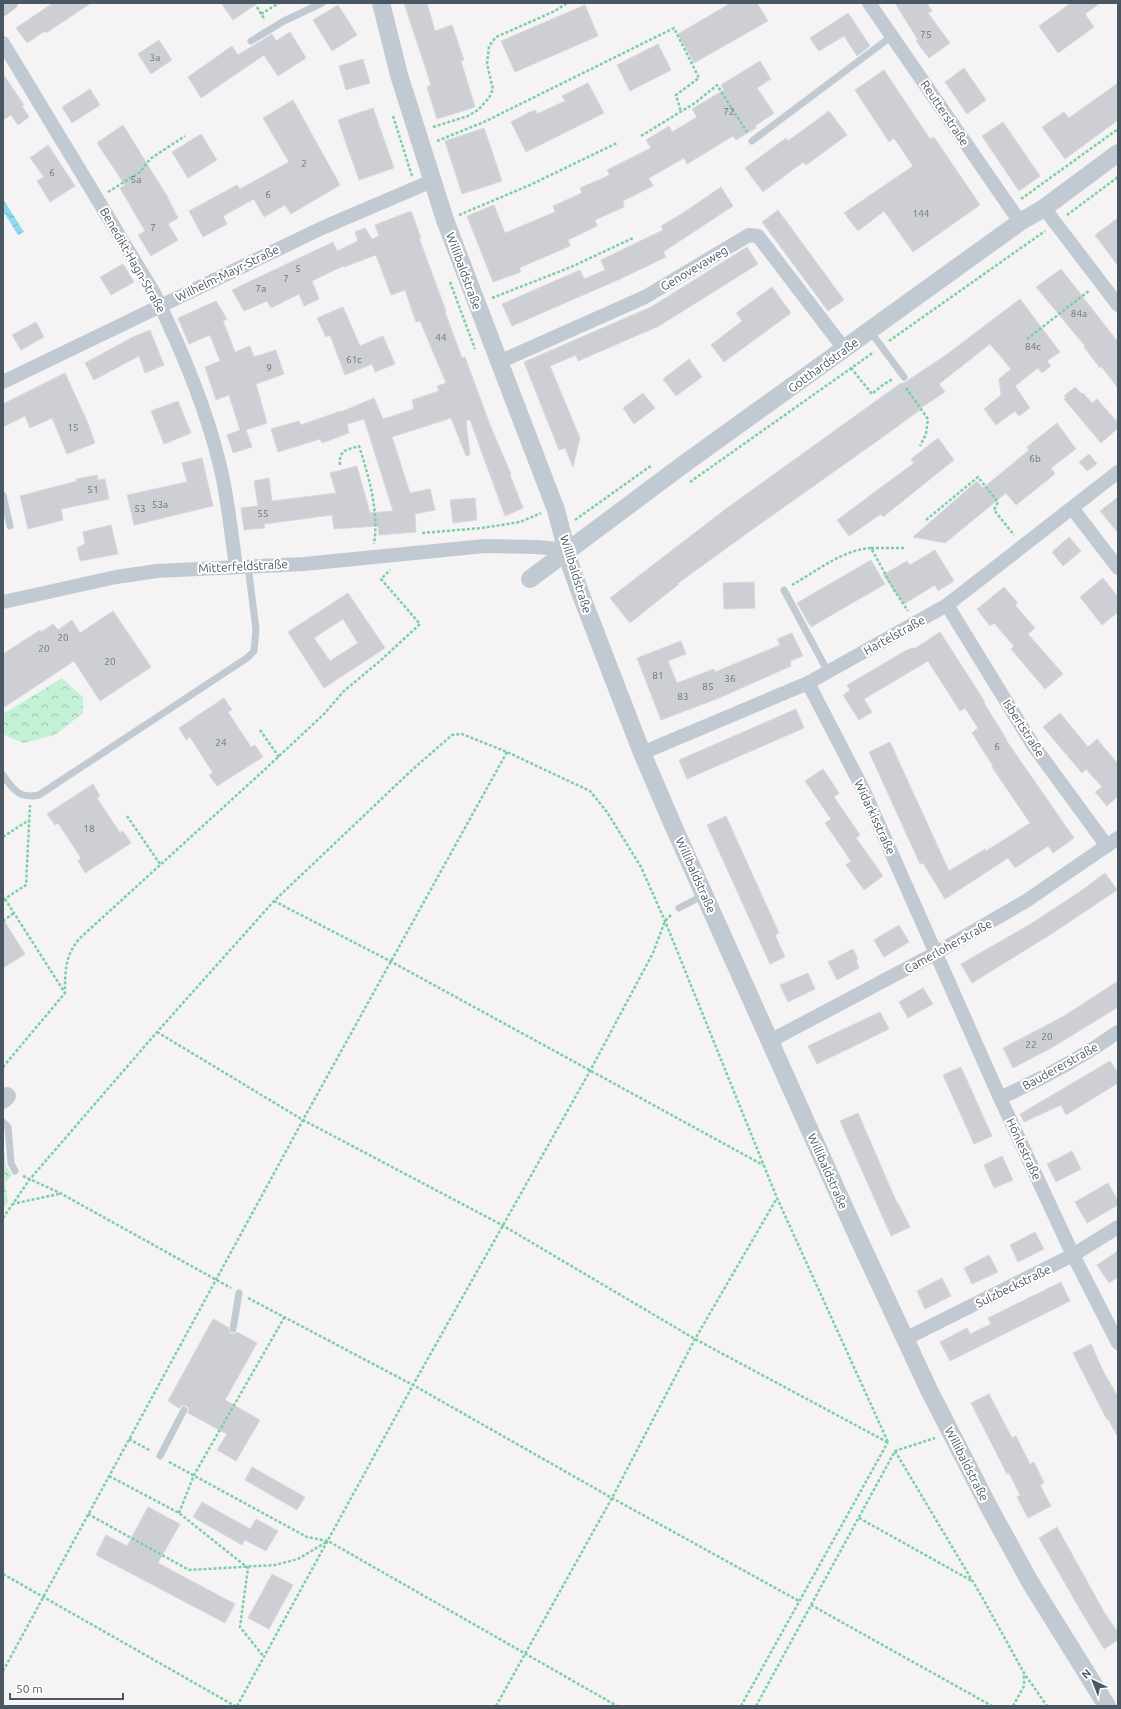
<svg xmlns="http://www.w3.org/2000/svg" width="1121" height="1709" font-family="Ubuntu,sans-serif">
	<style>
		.park { fill: url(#park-crowns) }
		.water { fill: url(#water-waves) }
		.building { fill: #cdcfd5; stroke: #d7d9de; fill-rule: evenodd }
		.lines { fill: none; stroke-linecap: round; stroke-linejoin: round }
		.path { stroke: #7ad0a6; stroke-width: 2.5; stroke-dasharray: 3 2; stroke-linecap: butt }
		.service { stroke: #c1cad2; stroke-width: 7 }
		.minor { stroke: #c1cad2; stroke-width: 14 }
		.tertiary { stroke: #c1cad2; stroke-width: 18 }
		.labels { text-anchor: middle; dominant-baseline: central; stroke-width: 4; stroke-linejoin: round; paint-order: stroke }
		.number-label { font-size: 10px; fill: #6b747e }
		.street-label { font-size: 12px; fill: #4a5661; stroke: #fff }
	</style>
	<defs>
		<pattern id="park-crowns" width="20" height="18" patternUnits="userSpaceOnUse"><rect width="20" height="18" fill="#c3f1d5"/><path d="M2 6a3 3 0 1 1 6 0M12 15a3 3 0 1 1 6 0" fill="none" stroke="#a0c6b0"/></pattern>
		<pattern id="water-waves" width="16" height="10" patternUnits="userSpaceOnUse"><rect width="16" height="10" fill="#90daee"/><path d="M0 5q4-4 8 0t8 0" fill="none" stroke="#78b4c4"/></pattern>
	</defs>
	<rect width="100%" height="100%" fill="#f5f3f3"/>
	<path class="park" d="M62 678 83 697V713L55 735 23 743 3 734V714Z
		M3 1141 6 1166 12 1175 5 1183 8 1202 3 1209Z"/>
	<path class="water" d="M3 199 24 232 18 235 3 211Z"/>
	<path class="building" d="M53 3H91L46 33 45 31 27 43 16 28Z
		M221 3H258L233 20Z
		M404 3H427L435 31 452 25 464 60 461 61 475 107 437 119 427 87 431 85Z
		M731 3H757L768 21 694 63 678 34Z
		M895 3H927L932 11 928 13 950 43 929 58 916 41 918 40Z
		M1071 3H1100L1085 14 1094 27 1058 53 1039 26Z
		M338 5 357 35 332 51 313 20Z
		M585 5 598 36 515 72 501 41Z
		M848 13 870 46 857 56 844 36 819 51 810 38Z
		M290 32 306 58 278 76 264 55 201 98 188 77 232 46 238 55 272 34 276 41Z
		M159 40 172 60 151 74 138 54Z
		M658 44 671 70 630 91 617 65Z
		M363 59 370 83 346 90 339 66Z
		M760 61 771 79 757 88 774 113 755 126 756 128 736 140 733 136 687 164 684 158 649 178 653 186 623 201 624 207 595 220 597 226 568 240 570 246 519 268 521 272 493 282 467 216 494 205 505 233 555 212 553 206 582 193 580 188 610 175 607 170 651 148 646 140 669 126 672 132 697 117 692 109 724 90 721 85Z
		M964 68 986 100 967 114 945 82Z
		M884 70 930 139 934 137 980 205 913 252 884 211 858 231 844 213 913 166 894 138 889 142 855 90Z
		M3 74 24 105 22 106 29 117 18 125 11 115 3 120Z
		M588 83 604 113 526 152 511 122 530 112 536 110 537 114 565 101 562 96Z
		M1118 83V120L1065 159 1042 127 1064 112 1069 118Z
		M90 89 100 105 72 123 62 107Z
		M293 100 340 185 291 214 285 205 264 217 254 199 223 216 227 224 203 237 189 211 237 185 240 189 289 162 263 118Z
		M373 108 394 168 359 180 338 120Z
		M829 111 847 135 806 165 803 162 763 192 745 168 786 138 788 141Z
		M1003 122 1040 176 1019 191 982 136Z
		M123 125 167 196 178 218 168 224 178 240 151 256 138 235 145 231 120 188 125 185 97 143Z
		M484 128 502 181 462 194 445 141Z
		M201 134 217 160 188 178 172 152Z
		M48 145 75 186 50 202 37 181 44 177 30 158Z
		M721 187 733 206 663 252 666 257 620 279 512 326 502 304 580 270 584 279 605 270 601 260 663 230 661 226 683 213Z
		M778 210 844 300 828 311 762 222Z
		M411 211 421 238H419L446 311 445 312 462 358 465 357 490 425 511 474 510 475 523 508 505 516 470 420 466 421 470 455 466 456 451 418 392 437 410 493 430 489 435 510 415 514 416 532 379 535 378 526 334 529 332 515 264 524 265 528 244 530 241 508 258 506 254 481 269 478 272 501 336 493 330 473 357 466 370 513 393 511 364 419 347 424 349 433 322 443 320 439 278 452 271 429 299 421 301 425 341 411V412L374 398 383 419 414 409 412 400 439 391 437 386 446 383 420 321 416 322 405 290 391 295 376 255 344 267 343 266 312 281 319 299 304 306 299 294 271 308 267 301 244 311 232 290 333 242 337 251 358 241 355 232 365 228 372 239 379 236 375 225Z
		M1118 218V266L1095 235Z
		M747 247 758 264 659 326 578 361 576 355 550 366 580 438 573 467 565 448 559 450 524 362 651 307Z
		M123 264 134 282 111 295 100 277Z
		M1061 269 1118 342V388L1101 366 1100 368 1084 347 1085 346 1036 287Z
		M772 287 791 313 724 362 711 345 742 321 736 313Z
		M1020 299 1060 352 1047 361 1051 366 1042 373 1038 368 1015 386 1030 408 1019 416 1015 411 996 425 984 409 1001 395 999 379 1011 369 990 344 939 384 945 392 919 409 920 410 880 439 746 534 677 584H679L630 623 610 598 727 508 901 383V384L907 381 946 355Z
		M216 301 227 319 223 321 235 352 250 346 254 357 276 350 284 374 256 384 267 423 246 430 252 447 233 453 227 435 240 430 229 395 216 400 205 367 220 361 210 335 189 344 178 318Z
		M343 307 360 346 383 336 395 364 375 372 372 364 345 375 330 335 326 337 317 318Z
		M36 322 44 337 21 350 12 335Z
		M150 330 164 365 145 373 139 356 94 380 85 363 133 337Z
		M689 359 702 377 676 396 663 379Z
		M65 373 87 421 95 443 67 454 52 418 30 428 25 416 3 427V404Z
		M1075 387 1082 394 1083 393 1092 403 1097 399 1118 423V428L1101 443 1064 399 1066 398 1064 396Z
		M643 393 655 408 634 424 623 408Z
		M178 401 191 433 164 444 151 411Z
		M1057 423 1076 449 1051 468 1055 474 1016 505 1006 493 945 543 913 537 977 481 983 488 1029 450 1027 447Z
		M938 438 954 460 883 517 881 514 849 536 837 520 914 463 911 459Z
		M1089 454 1097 464 1087 471 1079 462Z
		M202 458 213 506 134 525 127 495 187 482 182 463Z
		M97 475 98 480 105 479 109 499 61 509 63 520 28 529 20 496 77 481 76 479Z
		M1118 497V533L1100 511Z
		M475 498 477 520 453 523 450 500Z
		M111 525 118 554 80 561 77 548 85 544 83 532Z
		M1069 537 1081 551 1063 566 1052 552Z
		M935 550 954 581 938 591 935 585 904 604 883 575 907 561 910 565Z
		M871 560 885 584 811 627 797 603Z
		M1103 578 1118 597V612L1102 625 1080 597Z
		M754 582 755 608 724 609 723 583Z
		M1004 587 1018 603 1015 605 1035 628 1028 634 1063 674 1045 689 1011 649 1014 646 994 623 990 626 977 609Z
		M348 593 385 648 324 688 288 632ZM343 619 358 643 330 661 314 638Z
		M113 611 151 667 100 701 74 661 3 708V654L40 630 41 632 53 624 58 630 72 620 80 633Z
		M940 632 985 702 984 703 1007 740H1006L1074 838 1053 853 1048 846 1015 868 1008 858 945 899 923 863 920 864 869 752 890 742 949 871 985 849 986 851 1030 823 992 767 993 766 972 733 978 728 965 708 960 711 928 661 864 699 872 712 859 720 843 695 850 690 847 685 907 650 913 648 914 649Z
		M792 633 803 656 790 661 791 666 719 698 661 720 637 658 681 641 686 654 668 661 677 683 714 669 715 672 780 645 777 639Z
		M224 698 232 710 228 712 251 747 255 745 263 757 217 786 209 775 213 773 190 737 186 740 179 728Z
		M796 709 804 728 687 779 679 760Z
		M1060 713 1088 747 1097 739 1118 764V796L1107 806 1095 792 1102 787 1086 769 1082 773 1043 727Z
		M823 769 839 793 834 797 860 835 856 838 883 876 864 890 846 865 851 861 825 823 831 819 805 781Z
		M93 784 100 796 97 798 120 833 123 831 131 843 85 873 78 861 81 858 58 823 55 825 47 814Z
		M726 816 779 933 775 935 785 957 770 964 707 825Z
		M1105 873 1117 890 1053 933 972 983 961 964 1029 925 1081 891Z
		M3 919 25 954 3 968Z
		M899 925 909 942 884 957 874 940Z
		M853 949 858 959 856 960 859 968 837 980 828 962Z
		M808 973 815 989 788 1002 780 985Z
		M1118 981V1007L1053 1047 1013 1068 1003 1048 1064 1016Z
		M923 988 933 1004 908 1018 899 1002Z
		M880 1012 889 1029 817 1064 808 1046Z
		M1110 1061 1118 1073V1083L1066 1115 1061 1105 1024 1122 1020 1114Z
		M961 1067 992 1136 974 1144 943 1075Z
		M858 1113 897 1203H898L910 1227 891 1236 840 1121Z
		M1072 1151 1081 1169 1056 1182 1047 1164Z
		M1002 1156 1013 1180 994 1188 984 1165Z
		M1108 1183 1118 1201V1205L1087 1223 1075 1202Z
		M1035 1232 1044 1249 1018 1262 1010 1245Z
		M1118 1251V1277L1109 1283 1097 1265Z
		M989 1255 998 1272 972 1284 964 1268Z
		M942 1278 951 1296 925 1309 917 1291Z
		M1061 1282 1070 1301 950 1361 940 1342 967 1328 970 1334 991 1324 988 1318Z
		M213 1319 228 1327 230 1333 234 1334 237 1332 257 1343 225 1400 260 1420 236 1461 217 1450 227 1434 188 1413 189 1409 187 1406 183 1405 179 1408 168 1401Z
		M1091 1344 1103 1371 1118 1397V1437L1108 1419 1107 1420 1073 1353Z
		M989 1394 1012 1438 1016 1436 1030 1464 1034 1462 1044 1483 1040 1485 1051 1506 1028 1518 1017 1497 1020 1495 1009 1473 1007 1474 971 1403Z
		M252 1467 305 1497 297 1510 245 1480Z
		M202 1502 250 1529 256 1519 278 1531 266 1551 245 1540 242 1545 193 1517Z
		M148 1507 180 1524 158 1563 235 1604 225 1623 96 1555 106 1535 127 1546Z
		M1057 1527 1104 1612 1118 1632V1640L1104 1649 1078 1606 1039 1538Z
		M272 1574 293 1585 269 1629 248 1618Z"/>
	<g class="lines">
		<path class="path" d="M257 7 265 20
			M261 14 279 3
			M393 116 412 176
			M433 127 468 116 478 110 489 98 493 89 487 64 489 46 496 37 555 11 567 3
			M641 136 695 103 717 85 747 132
			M437 141 484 122 674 28 699 78 676 95 681 112
			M108 192 140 172 150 159 185 136
			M1021 199 1118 129
			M459 215 530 185 617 143
			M1067 215 1118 177
			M450 282 475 349
			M492 298 571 267 633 238
			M1027 339 1090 290
			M889 341 1045 231
			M851 368 872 394 884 384 893 379
			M906 388 928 419 926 434 920 446
			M340 465C339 450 346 450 359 446 369 477 379 511 374 544
			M690 482 874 352
			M575 520 652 465
			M926 520 978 477 998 502 994 510 1014 535
			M422 533 482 528 520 522 541 513
			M871 548H905
			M792 585C817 571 842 550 871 548L894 590 908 611
			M260 730 279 757
			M127 816 160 864
			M3 837 29 820
			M5 899 65 993
			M3 900 26 885 30 805
			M274 901 390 961 763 1165
			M3 921 14 913
			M157 1032 303 1120 502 1225 695 1339 887 1442
			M3 1067 65 993C65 971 65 956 79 939L262 772 324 714 344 691 380 661 420 624 381 579 390 570
			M23 1176 60 1193 231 1288
			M12 1204 59 1194
			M3 1218 30 1179 157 1032 274 901 412 770 452 735 462 734 507 752 590 791 607 812 641 867 665 921 777 1198 888 1442
			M248 1298 413 1385 612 1498 799 1601
			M129 1439 151 1451
			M895 1451 982 1597 1024 1673 1047 1706
			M169 1462 307 1537 328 1541 617 1706
			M109 1476 179 1513 248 1568 240 1627 264 1657
			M179 1513 194 1475 284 1318
			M88 1514 189 1570 275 1565 298 1559 328 1541
			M859 1518 972 1581
			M3 1574 235 1706
			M811 1605 992 1706
			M3 1671 303 1120 507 752
			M237 1706 413 1385 590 1071 653 953 665 921 671 915
			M496 1706 612 1498 695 1339 777 1198
			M741 1706 888 1442
			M756 1706 895 1451 935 1438
			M1013 1706 1024 1686V1673"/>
		<path class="service" d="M251 41 284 21 322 3
			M752 141 892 36
			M870 331 904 377
			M3 495 10 526
			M784 590 828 672
			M3 775C13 790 20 799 39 795L247 658 254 651 256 629 248 566
			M679 908 704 895
			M3 1122 8 1127 11 1163 15 1171
			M233 1329 239 1293
			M160 1456 184 1410"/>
		<path class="minor" d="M869 3 1020 222
			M3 9 11 3
			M3 43 154 293C181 348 206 407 220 466 228 498 231 534 236 566
			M1044 208 1118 305
			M499 362 645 297 749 235 758 236 845 350
			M3 382 322 228 432 181
			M1072 508 1118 568
			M3 602 116 577 157 571 304 564 485 546 537 547 568 550
			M947 605 1033 745 1107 846
			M808 683 864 791 1000 1098 1073 1255 1118 1343
			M642 753 808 683 947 605 1118 472
			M770 1041 936 953 1026 901 1118 838
			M1000 1098C1042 1079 1081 1058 1118 1032
			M905 1339 1073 1255 1118 1227"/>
		<path class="tertiary" d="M381 3 399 75 445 220 556 510 571 567 581 595 642 753 672 823 855 1231 929 1390 990 1509 1030 1582 1107 1706
			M530 579 684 464 1020 222 1044 208 1118 153
			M3 1100 7 1096"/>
	</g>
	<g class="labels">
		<g class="number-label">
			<text x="926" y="34">75</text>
			<text x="155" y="57">3a</text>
			<text x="729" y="111">72</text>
			<text x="304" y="163">2</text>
			<text x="52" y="172">6</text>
			<text x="136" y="179">5a</text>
			<text x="268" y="194">6</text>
			<text x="921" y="213">144</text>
			<text x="153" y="227">7</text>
			<text x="298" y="268">5</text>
			<text x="286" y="278">7</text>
			<text x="261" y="288">7a</text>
			<text x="1079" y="313">84a</text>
			<text x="441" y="337">44</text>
			<text x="1033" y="346">84c</text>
			<text x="354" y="359">61c</text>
			<text x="269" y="367">9</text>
			<text x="73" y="427">15</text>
			<text x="1035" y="458">6b</text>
			<text x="93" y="489">51</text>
			<text x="160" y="504">53a</text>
			<text x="140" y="508">53</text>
			<text x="263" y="513">55</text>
			<text x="63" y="637">20</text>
			<text x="44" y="648">20</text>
			<text x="110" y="661">20</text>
			<text x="658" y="675">81</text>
			<text x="730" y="678">36</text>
			<text x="708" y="686">85</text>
			<text x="683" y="696">83</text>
			<text x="221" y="742">24</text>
			<text x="997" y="746">6</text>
			<text x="89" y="828">18</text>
			<text x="1047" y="1036">20</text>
			<text x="1031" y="1044">22</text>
		</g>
		<g class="street-label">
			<text transform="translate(945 113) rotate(56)">Reutterstraße</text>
			<text transform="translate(133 260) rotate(60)">Benedikt-Hagn-Straße</text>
			<text transform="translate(694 268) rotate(-31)">Genovevaweg</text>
			<text transform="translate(464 271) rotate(70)">Willibaldstraße</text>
			<text transform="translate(227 273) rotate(-26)">Wilhelm-Mayr-Straße</text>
			<text transform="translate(823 365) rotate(-36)">Gotthardstraße</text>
			<text transform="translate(243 566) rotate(-3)">Mitterfeldstraße</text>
			<text transform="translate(576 574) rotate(73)">Willibaldstraße</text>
			<text transform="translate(894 635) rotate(-29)">Hartelstraße</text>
			<text transform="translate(1024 728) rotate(57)">Isbertstraße</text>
			<text transform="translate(875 817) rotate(65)">Widarkisstraße</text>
			<text transform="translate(696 875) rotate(66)">Willibaldstraße</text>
			<text transform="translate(948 946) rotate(-29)">Camerloherstraße</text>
			<text transform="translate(1060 1066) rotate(-29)">Baudererstraße</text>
			<text transform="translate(1024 1149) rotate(65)">Hönlestraße</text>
			<text transform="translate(828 1171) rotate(66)">Willibaldstraße</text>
			<text transform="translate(1013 1286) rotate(-26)">Sulzbeckstraße</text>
			<text transform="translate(967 1464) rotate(63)">Willibaldstraße</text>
		</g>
	</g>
	<rect width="1121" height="1709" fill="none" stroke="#4a5661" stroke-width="8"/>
	<g transform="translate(1093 1681) rotate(317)" stroke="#ffffff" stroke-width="3" paint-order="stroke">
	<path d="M0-3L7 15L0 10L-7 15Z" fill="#4a5661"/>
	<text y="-6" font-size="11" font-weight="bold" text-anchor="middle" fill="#4a5661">N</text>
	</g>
	<path d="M10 1693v6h113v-6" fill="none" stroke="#4a5661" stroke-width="2"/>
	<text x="16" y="1693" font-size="12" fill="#4a5661" stroke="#ffffff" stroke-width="3" paint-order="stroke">50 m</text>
</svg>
